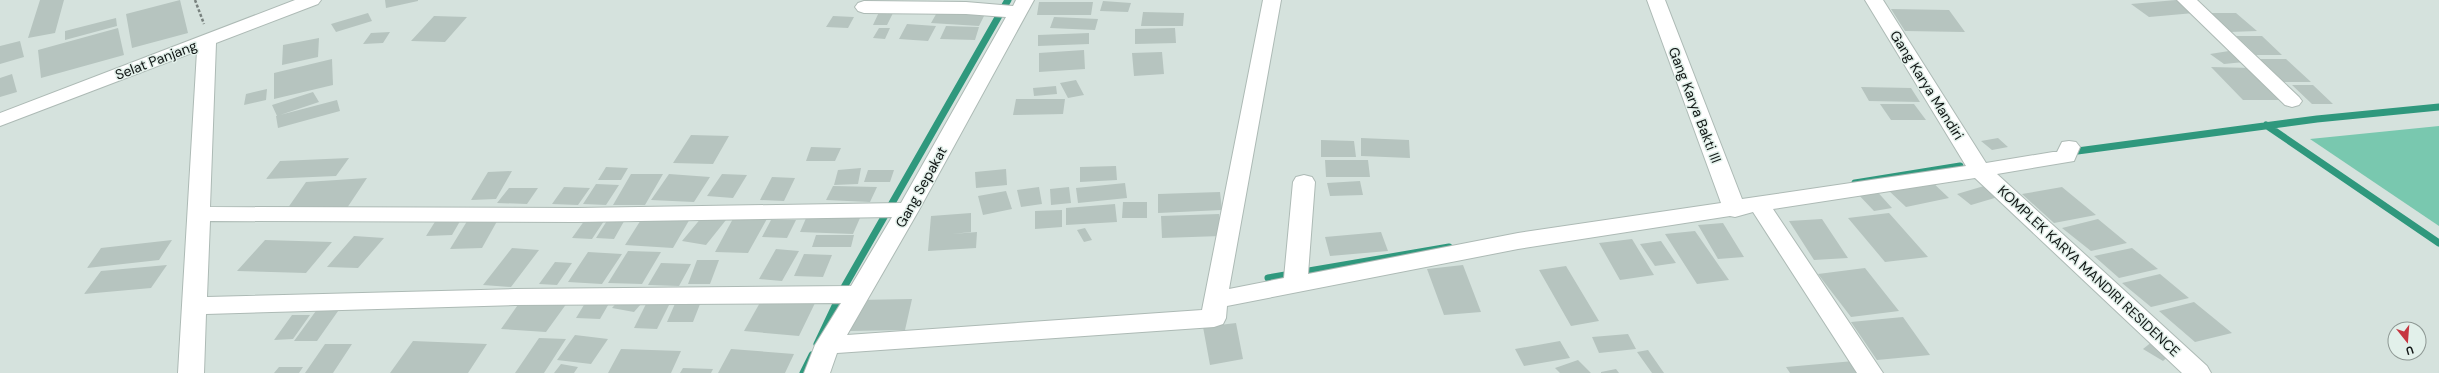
<svg xmlns="http://www.w3.org/2000/svg" width="2439" height="373" font-family="'DM Sans',sans-serif">
	<style>
		.green { fill: #79c8af }
		.lines { fill: none; stroke-linecap: round; stroke-linejoin: round }
		.stream { stroke: #2f987d; stroke-width: 7 }
		.building { fill: #b6c4bf }
		.minor-casing { stroke: #adbab5; stroke-width: 2 }
		.path { stroke: #78817e; stroke-width: 2.5; stroke-dasharray: 3 2; stroke-linecap: butt }
		.minor { fill: #fff; fill-rule: evenodd }
		.labels { text-anchor: middle; dominant-baseline: central; stroke-width: 3; stroke-linejoin: round; paint-order: stroke }
		.street-label { font-size: 14px; fill: #101514; stroke: #e2f0ea }
	</style>
	<rect width="100%" height="100%" fill="#d5e2dd"/>
	<path class="green" d="M2439 126V226L2310 139Z"/>
	<g class="lines">
		<path class="stream" d="M2266 125 2439 243
			M2070 152 2317 119 2439 107
			M1855 183 1960 166
			M1268 278 1449 247
			M817 344 843 289 1008 0
			M803 373 812 355"/>
	</g>
	<path class="building" d="M40 0H64L55 33 28 38Z
		M180 0 188 33 132 48 126 14Z
		M385 0H418V1L386 8Z
		M2176 0 2194 13 2149 17 2131 4Z
		M1103 1 1131 3 1128 12 1100 11Z
		M1039 2H1093L1091 15H1037Z
		M939 9 986 12 979 26 931 23Z
		M1891 9 1949 10 1965 32 1905 31Z
		M880 10 894 11 887 25H873Z
		M1143 12 1184 13 1183 26H1141Z
		M368 13 372 21 336 32 331 24Z
		M2208 13H2236L2257 31 2229 32Z
		M434 16 467 17 445 42 411 41Z
		M833 16 854 17 848 28 826 27Z
		M1054 17 1098 19 1095 30 1050 28Z
		M116 18 117 26 65 40V31Z
		M907 24 936 26 928 41 899 39Z
		M946 26 979 27 975 40 940 39Z
		M118 28 124 55 41 78 38 50Z
		M879 28H890L885 39 873 38Z
		M1175 28 1176 43 1135 44V29Z
		M390 32 383 43 363 44 371 33Z
		M1089 33V44L1038 46V35Z
		M2236 36H2262L2282 55H2256Z
		M319 38 318 57 282 65 283 45Z
		M20 41 24 57 0 64V46Z
		M1084 50 1085 69 1039 72V53Z
		M2229 51 2244 62 2224 64 2210 54Z
		M1162 52 1164 74 1134 76 1132 53Z
		M332 59 333 85 274 99V73Z
		M2253 59H2286L2311 82H2278Z
		M2211 67 2252 68 2286 100H2243Z
		M12 74 17 92 0 97V78Z
		M1076 80 1084 95 1068 98 1060 83Z
		M2292 85H2313L2333 104H2312Z
		M1056 86 1057 94 1034 96 1033 88Z
		M1861 87 1911 88 1920 102 1869 101Z
		M267 89 266 100 244 105 246 94Z
		M313 92 319 102 277 116 272 105Z
		M1016 99H1065L1063 114 1013 115Z
		M337 100 340 111 278 128 276 116Z
		M1880 104H1914L1926 120H1891Z
		M691 135 729 136 713 164 673 163Z
		M1361 138 1409 140 1410 158 1361 156Z
		M1998 138 2008 147 1992 150 1981 141Z
		M1321 140 1354 141 1356 157H1321Z
		M811 147 841 148 835 161H806Z
		M349 158 336 176 266 179 280 161Z
		M1325 160H1368L1370 177H1326Z
		M1116 166 1117 180 1080 182V167Z
		M606 167 628 168 621 180H598Z
		M861 168 858 184 834 185 838 170Z
		M1006 169 1007 185 976 188 975 172Z
		M868 170H894L890 182H864Z
		M512 171 496 199 471 200 488 172Z
		M631 174H663L645 205H613Z
		M669 174 710 177 694 202 651 200Z
		M722 174 747 175 733 198 707 196Z
		M772 177 795 178 784 201 760 200Z
		M367 178 347 208 285 212 306 182Z
		M1930 180 1949 198 1906 207 1887 189Z
		M1360 181 1363 195 1330 196 1327 183Z
		M1125 183 1127 198 1078 203 1076 188Z
		M596 184 619 185 606 205 583 204Z
		M833 186 877 187 870 202 826 200Z
		M1984 186 1998 197 1971 205 1957 194Z
		M564 187 590 188 578 205 552 204Z
		M1039 187 1042 204 1021 207 1017 190Z
		M1069 187 1071 203 1051 205 1050 189Z
		M2062 187 2096 215 2054 223 2022 194Z
		M509 188H538L527 204 497 203Z
		M1874 188 1892 208 1874 211 1855 191Z
		M1006 191 1012 209 983 215 978 196Z
		M1220 192 1222 210 1158 213V194Z
		M1123 202H1147V218H1122Z
		M1115 204 1117 222 1066 225V208Z
		M1062 210V227L1035 229V211Z
		M971 213V232L952 234 977 232 976 248 928 251 931 216Z
		M1889 213 1928 257 1885 262 1848 218Z
		M1219 214 1221 236 1162 238 1161 216Z
		M644 215 691 217 673 248 625 245Z
		M735 215 768 217 748 253 715 252Z
		M463 216 452 235 426 236 438 217Z
		M500 216 482 248 450 249 469 218Z
		M610 216H627L614 239 596 238Z
		M807 216 860 218 853 234 800 232Z
		M587 217 606 218 592 239 572 238Z
		M702 217 726 220 706 245 682 241Z
		M1822 219 1848 258 1814 260 1789 221Z
		M2098 219 2127 243 2091 251 2062 228Z
		M771 220H796L787 238 762 237Z
		M1723 223 1744 257 1718 259 1698 225Z
		M1085 228 1092 240 1084 242 1077 230Z
		M1695 231 1729 280 1697 284 1665 234Z
		M1381 232 1388 251 1330 256 1325 237Z
		M816 235H854L851 247H812Z
		M354 236 384 238 358 268 327 267Z
		M1632 239 1654 275 1620 280 1599 243Z
		M172 240 159 260 87 268 101 248Z
		M265 240 332 242 306 273 237 271Z
		M1661 241 1676 263 1655 266 1640 244Z
		M512 248 539 250 511 287 483 285Z
		M2132 248 2158 269 2119 278 2094 256Z
		M776 249 799 251 782 281 759 279Z
		M628 251 661 252 642 284 608 283Z
		M588 252 622 254 602 284 568 282Z
		M804 254 832 255 823 277 794 276Z
		M697 260H719L710 284H688Z
		M555 262 572 263 557 285 539 284Z
		M661 263 691 264 679 286 648 285Z
		M167 265 151 288 84 294 101 271Z
		M1463 265 1481 312 1444 315 1427 269Z
		M1566 266 1599 321 1571 326 1539 270Z
		M1865 268 1899 311 1851 317 1818 274Z
		M2160 274 2189 298 2151 307 2122 283Z
		M650 296 673 297 657 329 634 328Z
		M522 299 567 303 546 332 501 329Z
		M620 299 641 304 634 312 612 308Z
		M677 299H702L693 322H667Z
		M762 299 815 303 799 336 744 331Z
		M912 299 905 330 849 331 857 300Z
		M587 300H611L600 319 576 318Z
		M2194 302 2232 333 2195 342 2159 311Z
		M321 304H343L317 341H294Z
		M292 315H310L293 339 274 340Z
		M1903 317 1930 355 1877 360 1851 322Z
		M1236 323 1243 359 1210 365 1203 327Z
		M1628 334 1636 349 1599 353 1592 337Z
		M575 335 608 339 591 364 557 360Z
		M539 338 566 339 544 373H515Z
		M413 341 487 344 468 373H390Z
		M1560 341 1570 358 1524 366 1515 349Z
		M2153 341 2173 353 2163 361 2143 349Z
		M325 344H352L333 373H305Z
		M621 349 681 351 671 373H608Z
		M731 349 794 354 785 373H718Z
		M1648 350 1664 373H1652L1637 352Z
		M1578 360 1591 373H1560L1555 368Z
		M1854 361 1863 373H1790L1786 367Z
		M561 364 578 367 574 373H554Z
		M279 367H303L299 373H274Z
		M683 368 713 369 711 373H680Z
		M1616 369 1619 373H1601V372Z"/>
	<g class="lines">
		<g class="minor-casing">
			<path id="minor" d="M295 0H321L318 4 216 43 210 207 577 208 901 203 1006 17 966 14 864 13 858 11 855 7 858 3 864 1 966 2 1013 6 1016 0H1034L919 210 847 335 1202 310 1263 0H1281L1229 289 1284 278 1293 182 1296 177 1304 175 1312 177 1315 182 1308 274 1518 233 1721 203 1647 0H1665L1742 199 1966 166 1865 0H1883L1986 163 2053 152H2057L2062 142 2069 141 2076 142 2080 147 2074 161 1997 174 2207 366 2211 373H2182L1975 178 1773 209 1883 373H1857L1753 212 1735 217 1730 216 1518 249 1227 306 1226 318 1223 324 1214 327 837 353 830 373H804L815 345 841 303 515 305 206 314 204 373H178L197 51 0 126V113ZM892 217 851 286 515 289 207 297 210 221 577 222Z
				M2177 0H2197L2299 97 2302 101 2299 105 2292 107 2285 105Z"/>
		</g>
		<path class="path" d="M195 0 204 24"/>
		<use href="#minor" class="minor"/>
	</g>
	<g class="labels">
		<g class="street-label">
			<text transform="translate(156 60) rotate(-21)">Selat Panjang</text>
			<text transform="translate(1927 85) rotate(58)">Gang Karya Mandiri</text>
			<text transform="translate(1695 105) rotate(69)">Gang Karya Bakti III</text>
			<text transform="translate(921 187) rotate(-61)">Gang Sepakat</text>
			<text transform="translate(2089 271) rotate(43)">KOMPLEK KARYA MANDIRI RESIDENCE</text>
		</g>
	</g>
	<g transform="translate(2407 341) rotate(163)"><circle r="19" fill="#e2f0ea" stroke="#8e9894"/>
	<path d="M0-3L7 15L0 10L-7 15Z" fill="#c63640"/>
	<text y="-6" font-size="11" font-weight="bold" text-anchor="middle" fill="#101514">U</text>
	</g>
</svg>
